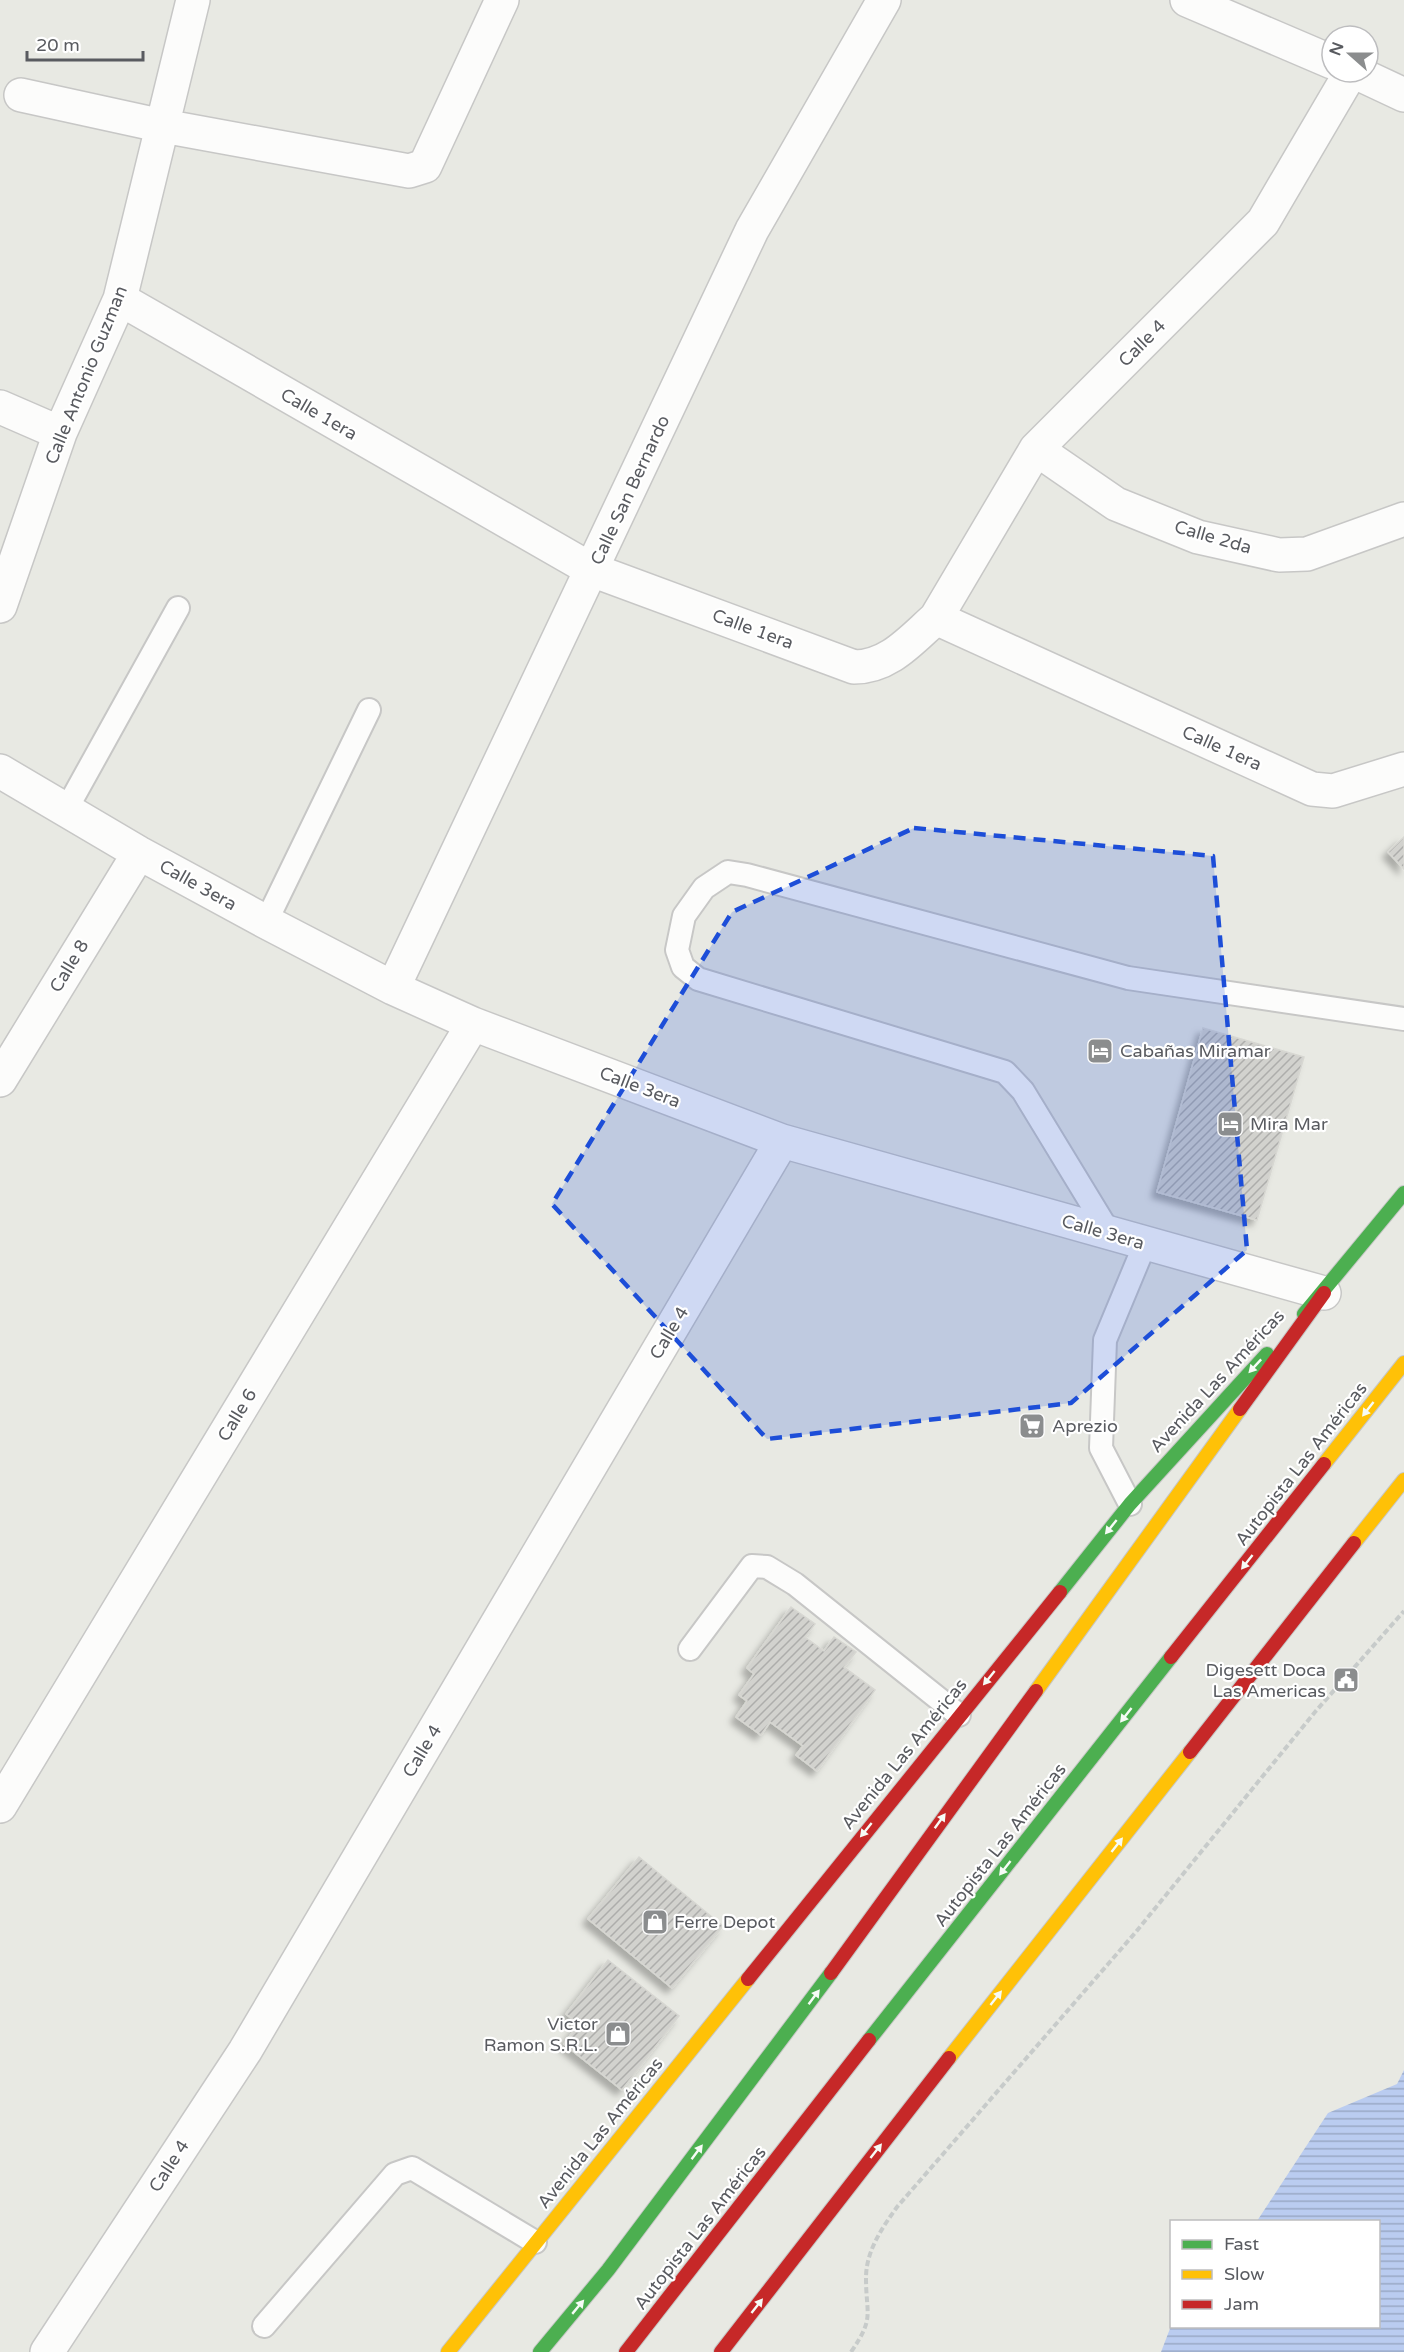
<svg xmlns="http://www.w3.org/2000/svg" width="1404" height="2352" font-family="'Varela Round',sans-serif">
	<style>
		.water { fill: url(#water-rules) }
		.building { fill: url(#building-hatch); stroke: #d7d7d2; stroke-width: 1.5; filter: url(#shadow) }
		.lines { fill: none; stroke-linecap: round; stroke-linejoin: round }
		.lane-casing { stroke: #c7c7c6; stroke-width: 26 }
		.street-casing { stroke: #c7c7c6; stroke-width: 36 }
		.fast-casing { stroke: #c6c7c6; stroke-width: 16 }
		.slow-casing { stroke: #c6c7c6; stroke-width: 16 }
		.jam-casing { stroke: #c6c7c6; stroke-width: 16 }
		.path { stroke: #c7cbca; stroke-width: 4; stroke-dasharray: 6 3; stroke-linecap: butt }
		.lane { stroke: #fcfcfb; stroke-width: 22 }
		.street { stroke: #fcfcfb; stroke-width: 33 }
		.fast { stroke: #4caf50; stroke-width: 14 }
		.slow { stroke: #ffc107; stroke-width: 14 }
		.jam { stroke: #c62828; stroke-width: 14 }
		.oneway { fill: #f6fbf6 }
		.marked { fill: #1d4ed8; fill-opacity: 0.2; stroke: #1d4ed8; stroke-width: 4.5; stroke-dasharray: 12 8; stroke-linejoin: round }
		.labels { text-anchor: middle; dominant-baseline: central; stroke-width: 4.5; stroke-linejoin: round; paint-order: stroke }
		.street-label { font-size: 18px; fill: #595b60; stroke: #fff }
		.poi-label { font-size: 18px; fill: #595b60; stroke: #fff; text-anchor: start }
	</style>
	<defs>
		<pattern id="water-rules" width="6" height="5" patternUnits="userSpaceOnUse" patternTransform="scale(1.5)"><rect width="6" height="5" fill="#baccf0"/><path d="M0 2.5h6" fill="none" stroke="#9aa9c6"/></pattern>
		<pattern id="building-hatch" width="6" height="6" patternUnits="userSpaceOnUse" patternTransform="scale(1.5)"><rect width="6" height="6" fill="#d2d2ce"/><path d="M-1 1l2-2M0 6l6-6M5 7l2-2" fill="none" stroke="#adadab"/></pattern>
		<filter id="shadow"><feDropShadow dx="-5.5" dy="5.5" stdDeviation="3" flood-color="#0004"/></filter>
	</defs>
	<rect width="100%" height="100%" fill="#e8e9e3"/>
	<path class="water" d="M1404 2070V2352H1161L1171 2326H1378V2222L1257 2221 1328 2113 1397 2084Z"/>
	<path class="building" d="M1404 837V869L1388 852Z
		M1203 1028 1304 1057 1257 1220 1157 1192Z
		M791 1607 815 1624 805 1637 824 1651 834 1637 856 1652 844 1667 875 1690 817 1771 796 1755 803 1746 770 1722 761 1735 736 1717 747 1701 739 1695 754 1674 747 1668Z
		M639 1857 723 1926 672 1988 588 1919Z
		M608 1960 679 2016 622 2090 564 2044 579 2024 566 2014Z"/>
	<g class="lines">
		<g class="lane-casing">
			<path id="lane" d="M66 810 178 608
				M266 922 369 710
				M1110 1234 1023 1091 1005 1072 698 979 683 967 677 950 684 916 704 888 728 872 747 875 1128 978 1404 1019
				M1130 1504 1101 1448 1105 1340 1145 1244
				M690 1649 752 1566 767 1567 795 1584 959 1715
				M264 2326 395 2174 412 2168 535 2242"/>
		</g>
		<g class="street-casing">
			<path id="street" d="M1187 0 1332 62
				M1355 72 1404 95
				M21 95 163 126 409 171 425 166 502 0
				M120 299 592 570 854 667C889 667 911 640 936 618L1312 789 1333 791 1404 769
				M0 407 60 433
				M1036 449 1116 504 1198 537 1279 555 1307 554 1404 519
				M0 606 60 433 120 299 193 0
				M936 618 1036 449 1263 222 1351 72
				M0 771 139 853 266 922 393 988 473 1024 782 1141 1324 1293
				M393 988 752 230 884 0
				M0 1080 139 853
				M0 1806 473 1024
				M47 2352 245 2051 782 1141"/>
		</g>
		<g class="fast-casing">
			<path id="fast" d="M1304 1314 1404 1193
				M1060 1592 1130 1504 1267 1354
				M869 2040 1171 1657
				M540 2352 608 2270 831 1973"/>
		</g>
		<g class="slow-casing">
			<path id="slow" d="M1324 1464 1404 1363
				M1354 1543 1404 1480
				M1036 1691 1240 1409
				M949 2058 1190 1752
				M448 2352 748 1979"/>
		</g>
		<g class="jam-casing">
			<path id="jam" d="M1240 1409 1324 1293
				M1171 1657 1324 1464
				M1190 1752 1354 1543
				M831 1973 1036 1691
				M748 1979 1060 1592
				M626 2352 869 2040
				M721 2352 949 2058"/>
		</g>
		<path class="path" d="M851 2352C875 2317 866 2316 866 2278 866 2251 882 2228 897 2207L1135 1933 1315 1712 1404 1611"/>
		<use href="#lane" class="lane"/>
		<use href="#street" class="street"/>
		<use href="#fast" class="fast"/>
		<use href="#slow" class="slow"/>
		<use href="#jam" class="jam"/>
	</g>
	<defs><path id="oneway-solid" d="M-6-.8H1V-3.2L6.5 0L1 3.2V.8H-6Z" transform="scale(1.5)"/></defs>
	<g class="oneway">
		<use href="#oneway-solid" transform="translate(1255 1366) rotate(133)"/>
		<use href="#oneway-solid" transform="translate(1368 1409) rotate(128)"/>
		<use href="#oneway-solid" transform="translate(1111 1527) rotate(129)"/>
		<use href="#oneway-solid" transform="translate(1247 1562) rotate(128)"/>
		<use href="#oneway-solid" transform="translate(989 1678) rotate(129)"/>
		<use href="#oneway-solid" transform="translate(1126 1715) rotate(128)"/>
		<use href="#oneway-solid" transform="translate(940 1821) rotate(-54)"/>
		<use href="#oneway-solid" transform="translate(866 1830) rotate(129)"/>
		<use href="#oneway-solid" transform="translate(1117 1845) rotate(-52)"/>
		<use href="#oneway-solid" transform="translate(1005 1868) rotate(128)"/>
		<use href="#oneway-solid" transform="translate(814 1997) rotate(-53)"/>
		<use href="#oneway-solid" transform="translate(996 1998) rotate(-52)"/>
		<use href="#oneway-solid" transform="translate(876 2151) rotate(-52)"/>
		<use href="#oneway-solid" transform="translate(697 2152) rotate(-53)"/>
		<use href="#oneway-solid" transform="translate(757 2306) rotate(-52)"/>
		<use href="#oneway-solid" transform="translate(578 2307) rotate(-50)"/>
	</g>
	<path class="marked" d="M914 828 1213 856 1247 1250 1071 1403 767 1439 552 1204 732 912Z"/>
	<defs>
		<g id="hotel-square" transform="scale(1.35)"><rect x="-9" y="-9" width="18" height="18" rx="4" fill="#8b8d8e" stroke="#fff"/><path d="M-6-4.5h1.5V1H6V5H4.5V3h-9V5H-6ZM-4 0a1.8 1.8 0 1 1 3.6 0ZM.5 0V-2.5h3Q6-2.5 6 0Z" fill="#fff"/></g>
		<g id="supermarket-square" transform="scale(1.35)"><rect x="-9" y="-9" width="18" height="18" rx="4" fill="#8b8d8e" stroke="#fff"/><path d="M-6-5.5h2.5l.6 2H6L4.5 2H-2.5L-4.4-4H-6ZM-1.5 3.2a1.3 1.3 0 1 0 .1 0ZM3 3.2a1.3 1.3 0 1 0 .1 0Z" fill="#fff"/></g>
		<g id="civic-square" transform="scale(1.35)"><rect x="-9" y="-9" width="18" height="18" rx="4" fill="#8b8d8e" stroke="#fff"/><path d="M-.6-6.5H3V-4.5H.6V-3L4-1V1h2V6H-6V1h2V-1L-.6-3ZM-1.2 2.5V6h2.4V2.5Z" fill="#fff"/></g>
		<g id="shop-square" transform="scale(1.35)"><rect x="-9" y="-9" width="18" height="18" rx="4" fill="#8b8d8e" stroke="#fff"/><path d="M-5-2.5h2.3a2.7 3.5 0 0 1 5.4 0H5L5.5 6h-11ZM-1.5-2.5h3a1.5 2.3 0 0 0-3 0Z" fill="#fff"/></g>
	</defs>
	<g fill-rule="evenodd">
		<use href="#hotel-square" x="1100" y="1051"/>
		<use href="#hotel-square" x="1230" y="1124"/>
		<use href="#supermarket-square" x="1032" y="1426"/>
		<use href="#civic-square" x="1346" y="1680"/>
		<use href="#shop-square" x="655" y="1922"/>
		<use href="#shop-square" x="618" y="2034"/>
	</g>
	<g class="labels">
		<g class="street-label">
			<text transform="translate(1142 343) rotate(-45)">Calle 4</text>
			<text transform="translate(86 375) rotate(-68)">Calle Antonio Guzman</text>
			<text transform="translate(319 414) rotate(30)">Calle 1era</text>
			<text transform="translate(630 490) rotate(-65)">Calle San Bernardo</text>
			<text transform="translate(1213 537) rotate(16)">Calle 2da</text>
			<text transform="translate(753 629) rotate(20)">Calle 1era</text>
			<text transform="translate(1222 748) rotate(24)">Calle 1era</text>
			<text transform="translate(198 885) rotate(29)">Calle 3era</text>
			<text transform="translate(69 966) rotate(-59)">Calle 8</text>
			<text transform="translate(640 1087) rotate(21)">Calle 3era</text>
			<text transform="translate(1103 1232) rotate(16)">Calle 3era</text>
			<text transform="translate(669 1333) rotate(-59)">Calle 4</text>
			<text transform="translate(1217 1381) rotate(-47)">Avenida Las Américas</text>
			<text transform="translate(237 1415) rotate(-59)">Calle 6</text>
			<text transform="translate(1301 1464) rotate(-52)">Autopista Las Américas</text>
			<text transform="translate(422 1751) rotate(-59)">Calle 4</text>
			<text transform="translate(904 1754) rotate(-51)">Avenida Las Américas</text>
			<text transform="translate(1000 1845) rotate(-52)">Autopista Las Américas</text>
			<text transform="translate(600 2133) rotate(-51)">Avenida Las Américas</text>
			<text transform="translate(169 2166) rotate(-57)">Calle 4</text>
			<text transform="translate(700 2228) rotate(-52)">Autopista Las Américas</text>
		</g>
		<g class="poi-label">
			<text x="1120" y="1051">Cabañas Miramar</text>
			<text x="1250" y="1124">Mira Mar</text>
			<text x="1052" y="1426">Aprezio</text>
			<text x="1326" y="1670" text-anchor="end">Digesett Doca<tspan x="1326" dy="21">Las Americas</tspan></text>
			<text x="674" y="1922">Ferre Depot</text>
			<text x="598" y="2024" text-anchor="end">Victor<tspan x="598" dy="21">Ramon S.R.L.</tspan></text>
		</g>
	</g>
	<rect x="1170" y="2220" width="210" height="108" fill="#ffffff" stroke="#bdbdbf" stroke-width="1.5"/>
	<rect x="1182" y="2240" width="30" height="9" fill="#4caf50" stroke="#bdbdbf" stroke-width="1.5"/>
	<text x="1224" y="2250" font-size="18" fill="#595b60">Fast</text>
	<rect x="1182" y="2270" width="30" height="9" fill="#ffc107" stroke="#bdbdbf" stroke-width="1.5"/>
	<text x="1224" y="2280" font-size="18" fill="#595b60">Slow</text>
	<rect x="1182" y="2300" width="30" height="9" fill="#c62828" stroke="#bdbdbf" stroke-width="1.5"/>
	<text x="1224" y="2310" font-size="18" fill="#595b60">Jam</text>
	<g transform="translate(1350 54) rotate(291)"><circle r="28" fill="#ffffff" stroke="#bdbdbf" stroke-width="1.5"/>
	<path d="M0-4.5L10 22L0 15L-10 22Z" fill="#8b8d8e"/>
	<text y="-9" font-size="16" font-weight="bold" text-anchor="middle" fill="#595b60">N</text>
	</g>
	<path d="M27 51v9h116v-9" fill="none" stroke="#595b60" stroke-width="3"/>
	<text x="36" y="51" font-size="18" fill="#595b60" stroke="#ffffff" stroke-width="4.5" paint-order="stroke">20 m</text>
</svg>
